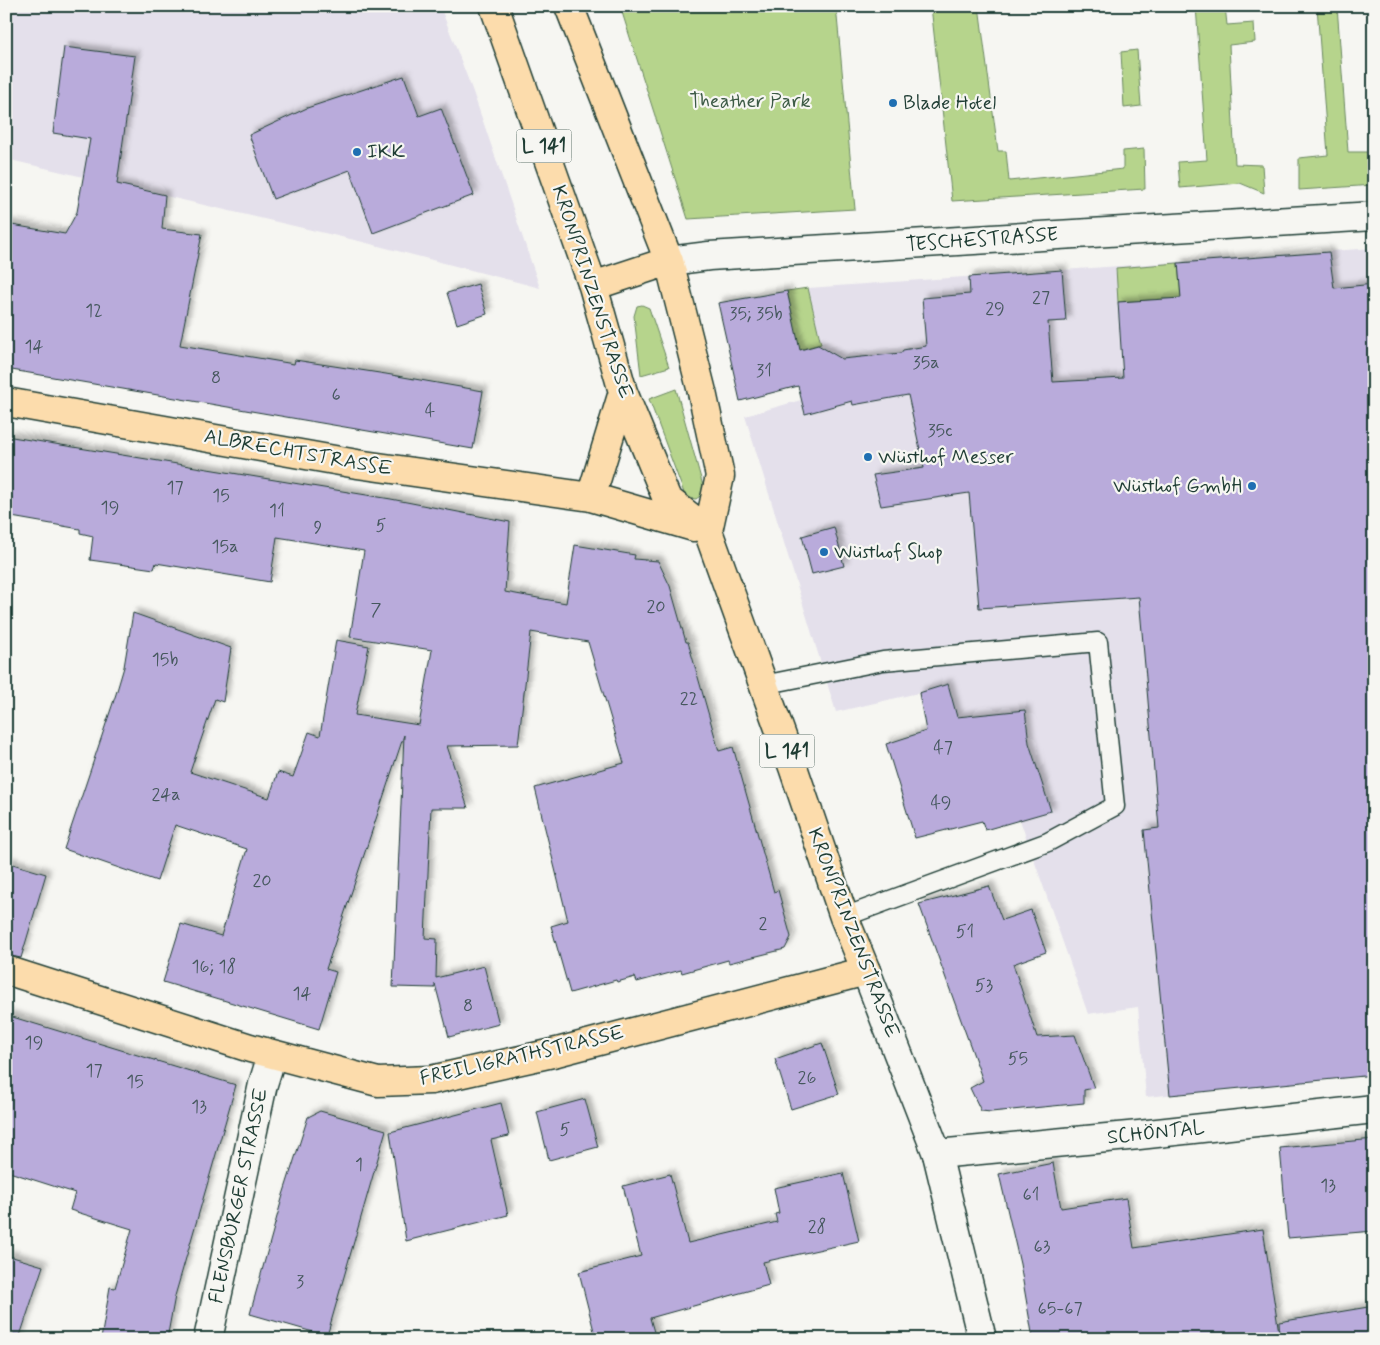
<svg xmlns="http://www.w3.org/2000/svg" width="1380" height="1345" font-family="Mynerve,sans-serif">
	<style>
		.built { fill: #e4e0eb }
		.green { fill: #b6d48c; stroke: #6a8860 }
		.building { fill: #b9abdb; stroke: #1f3d34; filter: url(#shadow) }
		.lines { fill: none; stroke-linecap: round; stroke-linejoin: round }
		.lane-casing { stroke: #1f3d34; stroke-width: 21 }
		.street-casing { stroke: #1f3d34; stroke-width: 31 }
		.secondary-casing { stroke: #1f3d34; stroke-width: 31 }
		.primary-casing { stroke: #1f3d34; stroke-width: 31 }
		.lane { stroke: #f6f6f2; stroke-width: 18 }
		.street { stroke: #f6f6f2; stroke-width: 28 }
		.secondary { stroke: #f6f6f2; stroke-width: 28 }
		.primary { stroke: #fcdcac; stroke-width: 28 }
		.poi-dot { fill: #1f6fb2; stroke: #f6f6f2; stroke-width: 2 }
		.labels { text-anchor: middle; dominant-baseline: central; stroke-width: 4.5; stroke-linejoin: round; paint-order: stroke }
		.number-label { font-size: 18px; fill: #46585e }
		.shield { fill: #f6f6f2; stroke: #60746d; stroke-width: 1 }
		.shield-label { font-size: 19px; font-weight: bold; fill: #1f3d34 }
		.park-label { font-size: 20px; fill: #3d5b46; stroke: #f6f6f2 }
		.poi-label { font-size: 20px; fill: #1f3d34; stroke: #f6f6f2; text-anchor: start }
		.street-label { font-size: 20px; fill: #1f3d34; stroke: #f6f6f2 }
	</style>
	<defs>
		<filter id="shadow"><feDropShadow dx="4.5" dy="-4.5" stdDeviation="2.5" flood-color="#0004"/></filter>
	</defs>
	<rect width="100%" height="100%" fill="#f6f6f2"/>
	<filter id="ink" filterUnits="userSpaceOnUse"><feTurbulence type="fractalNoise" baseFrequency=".02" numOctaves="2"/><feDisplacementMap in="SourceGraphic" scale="10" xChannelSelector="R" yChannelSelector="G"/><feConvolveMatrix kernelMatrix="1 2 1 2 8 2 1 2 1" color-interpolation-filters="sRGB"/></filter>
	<g filter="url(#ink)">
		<path class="built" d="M6 6H440L473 92 540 288 363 242 6 159Z
			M1374 248V1075L1146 1097 1138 1007 1088 1014 1020 820 1050 811 1029 743 1025 710 955 717 952 700 922 711 918 693 836 712 745 416 801 400 793 352 821 344 808 288Z"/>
		<path class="green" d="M620 6H836L855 209 688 219Z
			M931 6H979L998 151H1006L1009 181 1123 169V151L1144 149 1145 189 952 201Z
			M1196 6H1225L1227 25 1254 23 1255 42 1229 45 1235 164 1262 165 1264 193 1240 183 1180 188 1178 162 1207 160Z
			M1317 6H1337L1348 152H1373L1374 185 1299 190V158L1328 155Z
			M1137 50 1141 106 1124 108 1121 52Z
			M1178 263 1181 298 1118 302 1116 268Z
			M808 288 821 344 781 355 794 324 787 291Z
			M642 305 649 308 669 367 641 375 634 316 637 306Z
			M676 389 703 486V494L696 499 689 498 684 493 649 399Z"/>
		<path class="building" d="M64 47 135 56 117 184 165 195 162 229 202 234 180 345 294 364 295 360 386 374 483 391 473 449 6 369V224L65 234 77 212 90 139 53 133Z
			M404 76 419 116 441 108 474 195 373 233 350 170 273 199 249 135 307 108Z
			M1329 252 1334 288 1374 284V1075L1170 1095 1144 830 1159 828 1139 597 979 608 969 493 881 506 873 475 924 468 908 395 853 405 852 401 805 414 798 386 740 401 718 303 787 291 800 350 818 345 842 359 901 353 903 350 926 346 922 298 970 294 969 277 1062 270 1066 321 1048 322 1053 382 1123 378 1118 302 1181 298 1178 263Z
			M478 284 487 314 457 324 447 293Z
			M6 436 391 499 510 522 505 592 566 603 575 545 635 555 634 559 658 561 670 586 686 642H688L719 751 733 747 774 892 778 890 791 937 785 949 729 963 728 960 682 973 681 970 637 982 635 977 617 982 616 980 570 993 551 926 568 921 535 788 624 763 588 642 531 632 518 745 447 746 468 808H431L425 938 437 939 436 978 484 966 499 1024 449 1037 435 984V988L393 987 404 735 326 969 336 972 319 1029 163 982 181 924 221 936 247 849 175 825 157 881 64 849 116 694 124 667 133 613 231 648 223 702 215 699 190 772 269 798 278 772 293 777 309 732 320 736 336 640 369 646 355 715 419 725 432 650 350 637 364 551 277 537 270 582 156 563 154 569 90 560 93 536 80 533V529L6 516Z
			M834 527 844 566 812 574 802 536Z
			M948 684 957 717 1025 710 1029 743 1051 811 985 830 982 821 915 838 886 744 926 731 919 693Z
			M6 862 46 874 21 958 6 955Z
			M989 886 1002 920 1031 910 1046 952 1013 964 1037 1037 1075 1035 1094 1088 1084 1090V1103L991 1112 981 1111 970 1088 983 1081 919 904Z
			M6 1015 236 1085 175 1296 167 1339H101L110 1287 115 1288 132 1229 70 1210 75 1193 6 1171Z
			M822 1043 839 1094 791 1109 775 1059Z
			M585 1099 598 1147 549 1160 537 1112Z
			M501 1103 509 1136 491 1140 508 1215 406 1241 390 1132Z
			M320 1111 386 1130 327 1336 250 1314 283 1195 308 1117Z
			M1374 1139V1231L1288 1238 1280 1148Z
			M1053 1163 1061 1208 1126 1198 1134 1248 1263 1229 1280 1339H1033L1020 1264 999 1174Z
			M843 1173 859 1241 763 1262 769 1285 650 1318 656 1339H596L579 1272 641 1256 623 1186 670 1174 688 1243 777 1222 775 1214 779 1213 774 1188Z
			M6 1255 43 1266 19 1339H6Z
			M1374 1306V1339H1280L1279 1322Z"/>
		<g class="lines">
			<g class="lane-casing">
				<path id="lane" d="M763 685 883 661 1098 642 1115 806 1048 842 844 917"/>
			</g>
			<g class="street-casing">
				<path id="street" d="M669 261 709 256 1374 216
					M937 1154 1139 1135 1374 1109
					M208 1339 263 1084 272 1055"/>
			</g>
			<g class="secondary-casing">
				<path id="secondary" d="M866 971 937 1154 982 1339"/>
			</g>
			<g class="primary-casing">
				<path id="primary" d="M569 6 669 261 702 392 720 476 708 531
					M593 286 669 261
					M6 402 357 464 591 497 623 392
					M591 497 694 527
					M6 970 250 1048 378 1082 431 1080 557 1052 866 971 844 917 793 767 708 531 667 499 623 392 593 286 494 6"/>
			</g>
			<use href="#lane" class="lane"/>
			<use href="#street" class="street"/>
			<use href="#secondary" class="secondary"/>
			<use href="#primary" class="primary"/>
		</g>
	</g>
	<g class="poi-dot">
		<circle cx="893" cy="103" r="5"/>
		<circle cx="357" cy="152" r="5"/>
		<circle cx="868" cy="457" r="5"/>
		<circle cx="1252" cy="486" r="5"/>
		<circle cx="824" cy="552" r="5"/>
	</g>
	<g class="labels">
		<g class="number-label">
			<text x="1041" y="298">27</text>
			<text x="995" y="309">29</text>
			<text x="94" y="311">12</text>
			<text x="756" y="314">35; 35b</text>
			<text x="34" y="347">14</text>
			<text x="926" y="363">35a</text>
			<text x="764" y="371">31</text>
			<text x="216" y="378">8</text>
			<text x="336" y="395">6</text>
			<text x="430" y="411">4</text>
			<text x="940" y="431">35c</text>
			<text x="175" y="488">17</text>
			<text x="221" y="496">15</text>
			<text x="110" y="508">19</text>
			<text x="277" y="511">11</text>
			<text x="381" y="526">5</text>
			<text x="318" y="528">9</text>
			<text x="225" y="547">15a</text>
			<text x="656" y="607">20</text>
			<text x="376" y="610">7</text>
			<text x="165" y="660">15b</text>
			<text x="689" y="699">22</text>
			<text x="943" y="748">47</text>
			<text x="166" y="795">24a</text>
			<text x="941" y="803">49</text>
			<text x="262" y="881">20</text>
			<text x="763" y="924">2</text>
			<text x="965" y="932">51</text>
			<text x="214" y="967">16; 18</text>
			<text x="984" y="986">53</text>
			<text x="302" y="994">14</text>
			<text x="468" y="1006">8</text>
			<text x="34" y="1043">19</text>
			<text x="1018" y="1059">55</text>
			<text x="94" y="1071">17</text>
			<text x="807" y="1078">26</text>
			<text x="135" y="1082">15</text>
			<text x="199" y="1107">13</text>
			<text x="565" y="1130">5</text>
			<text x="359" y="1165">1</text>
			<text x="1328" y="1186">13</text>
			<text x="1031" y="1195">61</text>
			<text x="817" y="1227">28</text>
			<text x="1042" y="1247">63</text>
			<text x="300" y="1282">3</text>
			<text x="1060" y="1309">65-67</text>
		</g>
		<g class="shield">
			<rect x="516.5" y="129.5" width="55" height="33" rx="4"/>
			<rect x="759.5" y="734.5" width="55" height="33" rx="4"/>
		</g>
		<g class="shield-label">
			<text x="544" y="146">L 141</text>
			<text x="787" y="751">L 141</text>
		</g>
		<g class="park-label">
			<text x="750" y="101">Theather Park</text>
		</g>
		<g class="poi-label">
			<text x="903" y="103">Blade Hotel</text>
			<text x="367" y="152">IKK</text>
			<text x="878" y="457">Wüsthof Messer</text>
			<text x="1242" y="486" text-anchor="end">Wüsthof GmbH</text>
			<text x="834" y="552">Wüsthof Shop</text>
		</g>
		<g class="street-label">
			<text transform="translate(982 240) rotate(-4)">TESCHESTRASSE</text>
			<text transform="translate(592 292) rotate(72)">KRONPRINZENSTRASSE</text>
			<text transform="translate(298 453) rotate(10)">ALBRECHTSTRASSE</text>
			<text transform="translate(853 933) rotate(69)">KRONPRINZENSTRASSE</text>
			<text transform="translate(522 1056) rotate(-13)">FREILIGRATHSTRASSE</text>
			<text transform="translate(1156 1133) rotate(-6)">SCHÖNTAL</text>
			<text transform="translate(239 1196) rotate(-78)">FLENSBURGER STRASSE</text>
		</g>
	</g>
	<rect width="1380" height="1345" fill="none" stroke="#f6f6f2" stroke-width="25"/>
	<rect x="12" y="12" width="1355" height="1320" fill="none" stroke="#1f3d34" stroke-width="2" filter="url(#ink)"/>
</svg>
